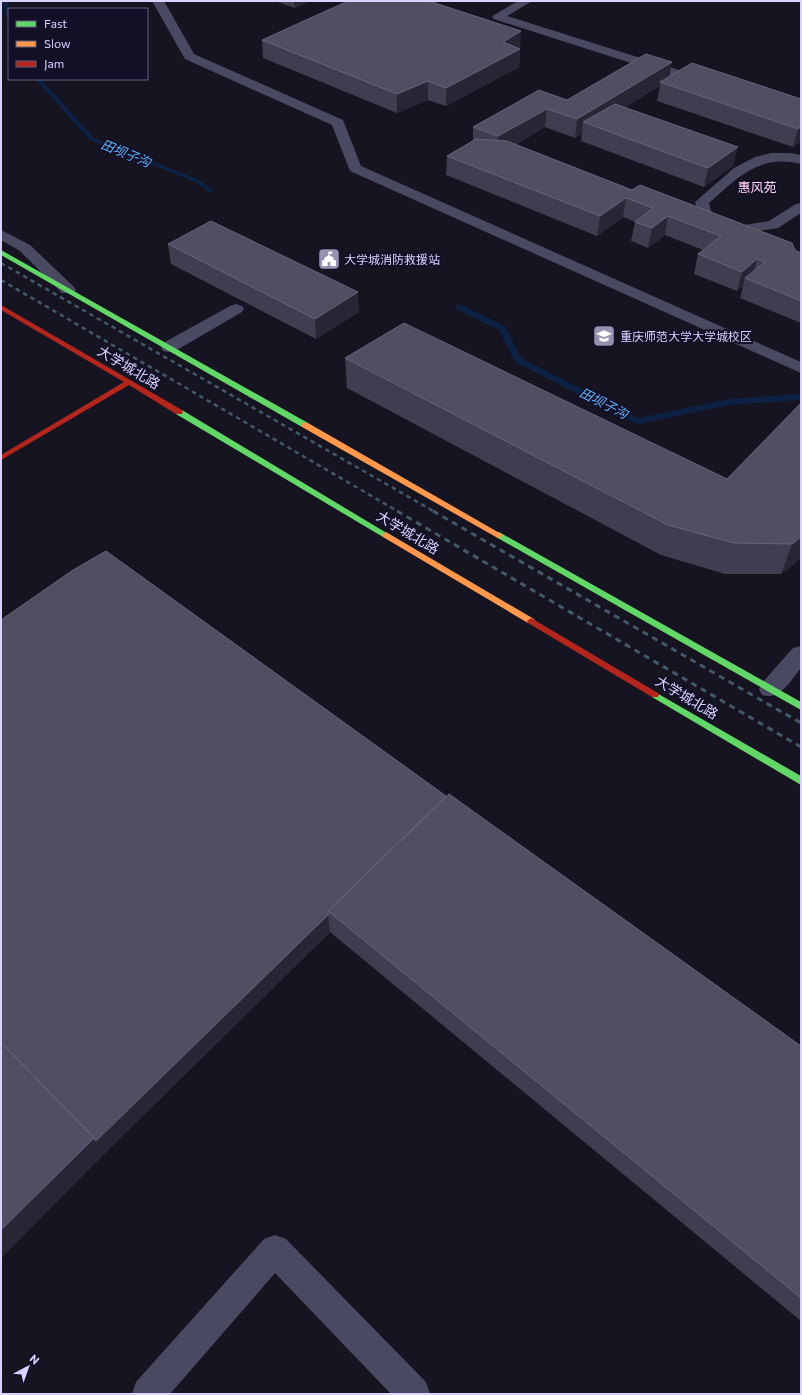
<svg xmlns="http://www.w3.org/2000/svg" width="802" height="1395" font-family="Commissioner,'Noto Sans SC',sans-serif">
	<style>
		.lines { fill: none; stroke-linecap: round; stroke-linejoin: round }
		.stream { fill: #0d2144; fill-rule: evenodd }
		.lane { fill: #4a4962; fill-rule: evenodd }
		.street { fill: #4a4962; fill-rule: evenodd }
		.fast { fill: #63d668; fill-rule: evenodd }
		.slow { fill: #ff974d; fill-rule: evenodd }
		.jam { fill: #b3261e; fill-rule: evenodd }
		.rail-far1 { stroke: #43596b; stroke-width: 2.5; stroke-dasharray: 4.5 4; stroke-linecap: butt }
		.rail { stroke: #43596b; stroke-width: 3; stroke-dasharray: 6 5; stroke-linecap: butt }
		.wall { fill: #403d50 }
		.shaded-wall { fill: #282635 }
		.building { fill: #504e63; stroke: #66637b }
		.labels { text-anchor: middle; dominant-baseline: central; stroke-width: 4; stroke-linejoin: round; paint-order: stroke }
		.far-poi-label { font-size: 12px; fill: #d9d4ff; stroke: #130f26; text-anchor: start }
		.far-water-label { font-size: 13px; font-style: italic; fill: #62b6ff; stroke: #130f26 }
		.far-neighbourhood-label { font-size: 13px; fill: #ffd6f0; stroke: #130f26 }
		.street-label { font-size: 14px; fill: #d9d4ff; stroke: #130f26 }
	</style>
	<rect width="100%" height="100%" fill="#161421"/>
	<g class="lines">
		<path class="stream" d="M2 1H8L10 9 9 18 6 16Z
			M35 79H41L94 138 197 179 215 191 209 192 193 181 90 140Z
			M456 305H462L505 326 521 358 639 418 729 399 801 394V400L729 405 638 424 635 423 515 362 499 330 456 309Z"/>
		<path class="lane" d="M152 1H164L194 54 343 120 361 166 801 362V373L350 171 332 125 185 59Z
			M518 1H532L507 16 707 79 709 82 707 85H699L494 19 492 17 494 15Z
			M771 153H790L801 155V164C759 154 738 177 709 203L711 211 724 222 745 225 769 221 796 204 801 203V213L778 228 745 233 715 229 699 216 695 202 734 168 755 157Z
			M1 230 30 245 74 287 76 290 74 293H62L20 251 1 240Z
			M236 304 242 306 244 309 242 312 175 351 169 352 163 351 161 347 163 343 230 306Z
			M801 646V668C790 681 780 701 762 695L759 689 762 683 793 648Z"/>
		<path class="street" d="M275 1235 286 1239 426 1382 430 1394H391L275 1273 170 1394H132L136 1382 264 1239Z"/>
		<path class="fast" d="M1 250 308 423 309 425 308 427H302L1 255Z
			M176 410H182L390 535 386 538 383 537 176 414Z
			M499 532 801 702V710L496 537 495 535Z
			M655 692 801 776V785L652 697 651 695 652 693Z"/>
		<path class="slow" d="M302 423H308L503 535 499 538 496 537 302 427Z
			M386 532 534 619 535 621 534 623H528L383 537 382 535Z"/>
		<path class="jam" d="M1 305 182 410 183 412 182 414H176L129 385 1 460V455L124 382 1 310Z
			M531 618 658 693 659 695 658 697H652L528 623 527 621Z"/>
		<path class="rail-far1" d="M1 263 435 512
			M1 280 399 512"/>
		<path class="rail" d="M397 511 801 747
			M433 511 801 723"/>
	</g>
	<path class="wall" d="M275 1H309L295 8Z
		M262 40 520 49 519 67 446 106 428 100 397 113 263 58Z
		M670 77 801 99V141L793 147 657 101 660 86 625 107 733 166 704 187 581 141 582 133 575 138 545 127 515 145 632 190 801 253V323L740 298 743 286 737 291 694 274 698 254 703 250 665 235 648 248 631 241 635 222 623 217 597 236 446 175 447 156 473 141V127L567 100Z
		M168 244 359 312 316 339 171 264Z
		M345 358 727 479 801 403V558L781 574H725L661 555 347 388Z
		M1 620 446 796 801 1046V1321L330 932 104 1154 1 1258Z"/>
	<path class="shaded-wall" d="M294 1H309L295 8Z
		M521 31 520 49 511 54 520 49 519 67 446 106V88L503 42Z
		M672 62 669 80 660 82V86L594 126 583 122 582 133 575 138 577 119Z
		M428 81V100L397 113V94Z
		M547 109 545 127 497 155 498 136Z
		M801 126V141L793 147 798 129Z
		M738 147 733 166 704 187 708 168Z
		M626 198 623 217 597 236 600 216Z
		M668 216 665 235 648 248 652 228Z
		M757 259 752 279 745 278 743 286 737 291 742 272Z
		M358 292 359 312 316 339 315 319Z
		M801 537V558L781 574 792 544Z
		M328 915 330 932 104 1154 1 1258V1230L94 1138Z"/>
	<path class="building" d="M348 1H429L521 31 503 42 520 49 446 88 428 81 397 94 262 40Z
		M646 54 672 62 577 119 547 109 498 136 473 127 539 90 567 100Z
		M692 63 801 99V126L798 129 660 82Z
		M615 104 738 147 708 168 583 122Z
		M476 139 507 141 632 190 640 185 792 243 795 250 801 253V301L745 278 765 262 757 259 742 272 698 254 721 236 668 216 652 228 635 222 653 208 626 198 600 216 447 156Z
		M211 221 358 292 315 319 168 244Z
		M404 323 727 479 801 403V537L792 544 734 543 668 525 345 358Z
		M106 551 446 796 328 911V915L96 1141 94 1138 1 1042V620L73 570Z
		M449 794 801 1046V1298L328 911Z
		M1 1042 94 1138 1 1230Z"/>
	<defs>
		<g id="civic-square" transform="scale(1.15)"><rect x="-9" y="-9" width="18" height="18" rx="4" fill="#9591b1" stroke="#130f26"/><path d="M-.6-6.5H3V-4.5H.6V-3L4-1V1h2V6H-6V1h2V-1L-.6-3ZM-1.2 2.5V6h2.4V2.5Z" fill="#fff"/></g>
		<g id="university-square" transform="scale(1.15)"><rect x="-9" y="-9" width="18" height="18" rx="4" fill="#9591b1" stroke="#130f26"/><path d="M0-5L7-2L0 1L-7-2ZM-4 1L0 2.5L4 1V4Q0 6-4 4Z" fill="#fff"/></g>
	</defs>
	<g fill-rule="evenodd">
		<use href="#civic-square" x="329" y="259"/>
		<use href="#university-square" x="604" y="336"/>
	</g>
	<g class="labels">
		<g class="far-poi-label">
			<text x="344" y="259">大学城消防救援站</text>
			<text x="620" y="336">重庆师范大学大学城校区</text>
		</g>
		<g class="far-water-label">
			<text transform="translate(126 153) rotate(22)">田坝子沟</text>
			<text transform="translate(604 403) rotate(27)">田坝子沟</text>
		</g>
		<g class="far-neighbourhood-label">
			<text x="757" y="187">惠风苑</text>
		</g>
		<g class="street-label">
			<text transform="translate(129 367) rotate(31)">大学城北路</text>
			<text transform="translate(408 532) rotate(31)">大学城北路</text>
			<text transform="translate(687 697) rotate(31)">大学城北路</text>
		</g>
	</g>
	<rect width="802" height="1395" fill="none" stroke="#d9d4ff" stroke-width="4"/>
	<rect x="8" y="8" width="140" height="72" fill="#130f26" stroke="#625e7d"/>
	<rect x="16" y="21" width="20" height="6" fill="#63d668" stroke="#625e7d"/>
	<text x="44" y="28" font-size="12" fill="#d9d4ff">Fast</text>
	<rect x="16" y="41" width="20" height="6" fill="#ff974d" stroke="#625e7d"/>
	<text x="44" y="48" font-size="12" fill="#d9d4ff">Slow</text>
	<rect x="16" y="61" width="20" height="6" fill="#b3261e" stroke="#625e7d"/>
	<text x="44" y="68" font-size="12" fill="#d9d4ff">Jam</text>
	<g transform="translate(28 1367) rotate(41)" stroke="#130f26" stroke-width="3" paint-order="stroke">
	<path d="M0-3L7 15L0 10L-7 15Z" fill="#d9d4ff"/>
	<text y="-6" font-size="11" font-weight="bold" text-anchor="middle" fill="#d9d4ff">N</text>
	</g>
</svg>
